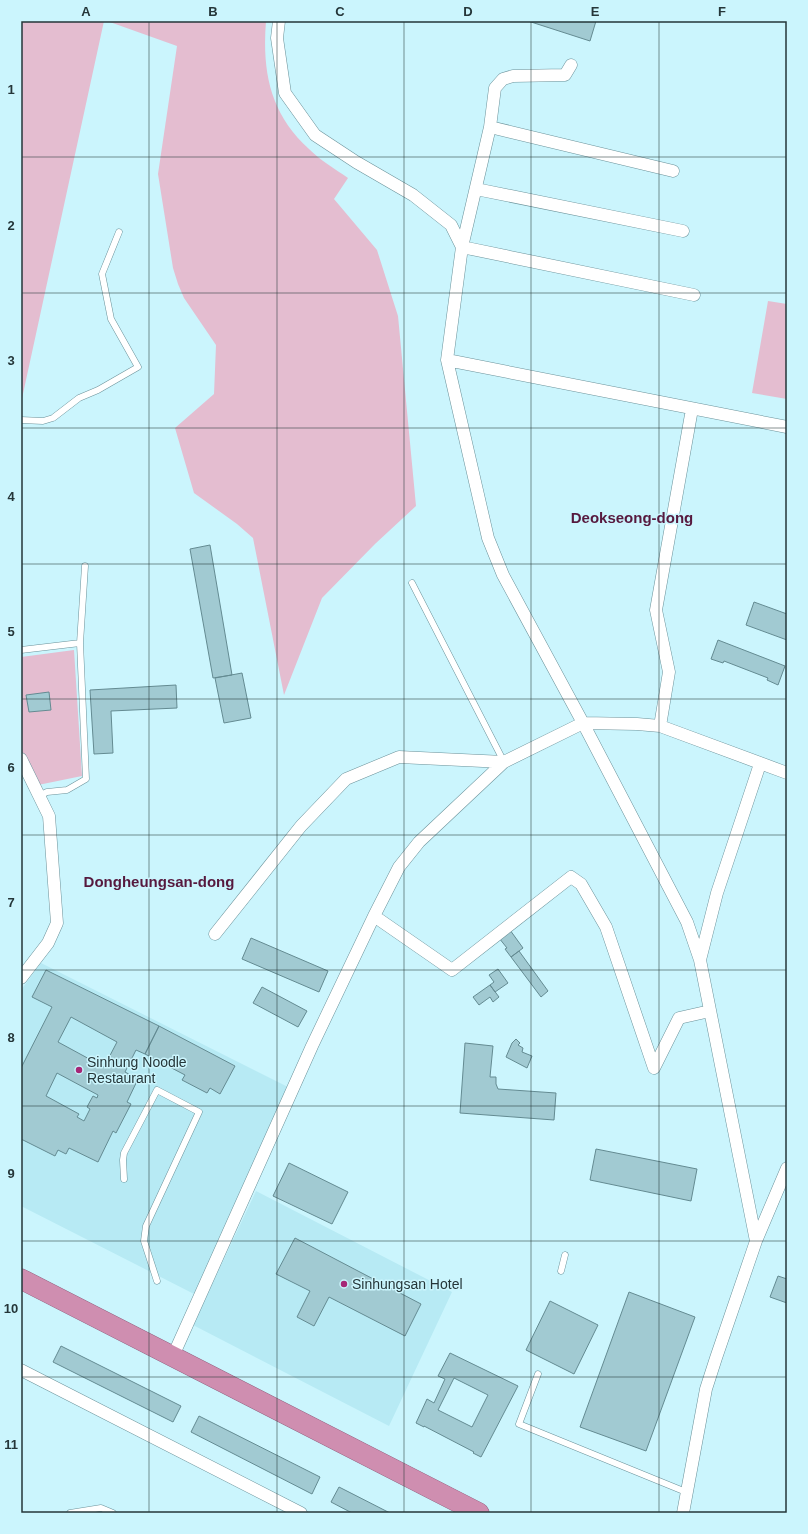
<svg xmlns="http://www.w3.org/2000/svg" width="808" height="1534" font-family="Arial,sans-serif">
	<style>
		.built { fill: #b7eaf4 }
		.green { fill: #e4bdd0 }
		.building { fill: #a1cad2; stroke: #648b92; fill-rule: evenodd }
		.lines { fill: none; stroke-linecap: round; stroke-linejoin: round }
		.service-casing { stroke: #6b929a; stroke-width: 7 }
		.minor-casing { stroke: #6b929a; stroke-width: 13 }
		.trunk-casing { stroke: #8c5c7a; stroke-width: 21 }
		.service { stroke: #fff; stroke-width: 6 }
		.minor { stroke: #fff; stroke-width: 12 }
		.trunk { stroke: #cf8eb0; stroke-width: 20 }
		.grid { fill: none; stroke: #253639; stroke-width: 1; stroke-opacity: 0.55 }
		.poi-dot { fill: #a62676; stroke: #cbf5fd; stroke-width: 1.5 }
		.labels { text-anchor: middle; dominant-baseline: central; stroke-width: 3; stroke-linejoin: round; paint-order: stroke }
		.poi-label { font-size: 14px; fill: #253639; stroke: #cbf5fd; text-anchor: start }
		.neighbourhood-label { font-size: 15px; font-weight: bold; fill: #56193e; stroke: #cbf5fd }
		.neatline { fill: none; stroke: #253639; stroke-width: 1.5 }
		.grid-label { font-size: 13px; text-anchor: middle; font-weight: bold; fill: #253639 }
	</style>
	<rect width="100%" height="100%" fill="#cbf5fd"/>
	<path class="built" d="M41 963 288 1087 196 1295 21 1206V990Z
		M256 1191 452 1292 389 1426 193 1325Z"/>
	<path class="green" d="M21 21H104L21 403Z
		M107 21H266C262 72 270 113 309 149 320 160 335 169 348 178L334 199 377 250 398 316 416 506 375 544 322 598 284 695 253 538 237 524 194 493 175 428 214 394 216 345 184 298 178 284 173 268 158 174 177 46Z
		M768 301 787 304V399L752 393Z
		M74 650 82 776 38 785 21 749V657Z"/>
	<path class="building" d="M528 21H596L590 41Z
		M210 545 232 675 213 678 190 549Z
		M754 602 787 614V640L746 625Z
		M718 640 785 666 778 685 767 680 768 678 724 661 723 663 711 659Z
		M242 673 251 718 224 723 215 678Z
		M176 685 177 708 111 711 113 753 94 754 90 690Z
		M49 692 51 710 29 712 26 695Z
		M510 930 523 948 511 957 505 949 507 948 499 938Z
		M251 938 328 971 319 992 242 959Z
		M519 951 548 991 541 997 511 957Z
		M498 969 508 983 495 992 490 985 494 982 489 975Z
		M46 970 159 1026 145 1054 136 1050 125 1072 138 1079 127 1102 131 1104 116 1133 113 1131 98 1162 69 1148 66 1154 58 1150 55 1156 21 1139V1068L52 1007 32 997ZM71 1017 117 1042 104 1067 58 1042ZM57 1073 98 1095 97 1098 93 1096 87 1107 90 1109 84 1121 77 1117 79 1114 46 1096Z
		M490 985 499 997 493 1002 490 997 479 1005 473 997Z
		M262 987 307 1011 298 1027 253 1003Z
		M159 1026 235 1066 220 1094 210 1088 207 1093 182 1080 185 1075 145 1054Z
		M516 1039 520 1043 518 1045 523 1048 522 1052 532 1056 527 1068 506 1057 512 1043Z
		M465 1043 493 1046 490 1077H496V1084L498 1089 556 1093 554 1120 460 1113Z
		M596 1149 697 1169 691 1201 590 1180Z
		M289 1163 348 1192 332 1224 273 1196Z
		M295 1238 421 1304 405 1336 329 1297 314 1326 297 1317 310 1291 276 1274Z
		M778 1276 787 1279V1303L770 1297Z
		M629 1292 695 1317 646 1451 580 1427Z
		M550 1301 598 1325 574 1374 526 1350Z
		M61 1346 181 1406 173 1422 53 1362Z
		M450 1353 518 1386 481 1457 473 1453 474 1452 424 1426V1427L416 1423 427 1399 434 1403 445 1379 438 1376ZM454 1378 488 1395 472 1427 438 1410Z
		M199 1416 320 1477 312 1494 191 1432Z
		M339 1487 390 1513H352L331 1502Z"/>
	<g class="lines">
		<g class="service-casing">
			<path id="service" d="M21 420 43 421 53 418 79 398 98 390 138 367 111 319 102 274 119 232
				M412 583 504 762
				M21 650 80 643
				M39 796 47 792 67 790 86 779 80 643 85 566
				M124 1179 123 1160 124 1153 157 1090 199 1112 146 1226 144 1241 157 1281
				M561 1271 565 1255
				M538 1374 519 1424 686 1492
				M70 1513 101 1508 113 1513"/>
		</g>
		<g class="minor-casing">
			<path id="minor" d="M279 21 277 38 285 93 315 135 356 162 413 195 451 225 462 247 447 360 488 538 503 575 583 723 687 922 700 960 756 1241
				M571 65 565 75 513 76 503 79 495 88 490 127 462 247 694 295
				M490 127 673 171
				M476 189 683 231
				M447 360 787 427
				M660 726 669 672 656 610 692 409
				M21 759 49 816 57 923 48 943 21 978
				M374 916 452 970 571 877 581 884 606 927 654 1068
				M215 934 301 826 346 779 399 757 504 762
				M700 960 717 893 760 764
				M654 1068 679 1018 710 1011
				M173 1356 312 1046 374 916 399 867 419 842 504 762 583 723 637 724 660 726 787 773
				M21 1370 301 1513
				M683 1513 706 1389 716 1358 756 1241 787 1168"/>
		</g>
		<g class="trunk-casing">
			<path id="trunk" d="M21 1279 479 1513"/>
		</g>
		<use href="#service" class="service"/>
		<use href="#minor" class="minor"/>
		<use href="#trunk" class="trunk"/>
	</g>
	<path class="grid" d="M149 21V1513M277 21V1513M404 21V1513M531 21V1513M659 21V1513M21 157H787M21 293H787M21 428H787M21 564H787M21 699H787M21 835H787M21 970H787M21 1106H787M21 1241H787M21 1377H787"/>
	<g class="poi-dot">
		<circle cx="79" cy="1070" r="4"/>
		<circle cx="344" cy="1284" r="4"/>
	</g>
	<g class="labels">
		<g class="poi-label">
			<text x="87" y="1062">Sinhung Noodle<tspan x="87" dy="16">Restaurant</tspan></text>
			<text x="352" y="1284">Sinhungsan Hotel</text>
		</g>
		<g class="neighbourhood-label">
			<text x="632" y="517">Deokseong-dong</text>
			<text x="159" y="881">Dongheungsan-dong</text>
		</g>
	</g>
	<rect width="808" height="1534" fill="none" stroke="#cbf5fd" stroke-width="44"/>
	<rect x="22" y="22" width="764" height="1490" class="neatline"/>
	<g class="grid-label">
		<text x="86" y="16">A</text>
		<text x="213" y="16">B</text>
		<text x="340" y="16">C</text>
		<text x="468" y="16">D</text>
		<text x="595" y="16">E</text>
		<text x="722" y="16">F</text>
		<text x="11" y="94">1</text>
		<text x="11" y="230">2</text>
		<text x="11" y="365">3</text>
		<text x="11" y="501">4</text>
		<text x="11" y="636">5</text>
		<text x="11" y="772">6</text>
		<text x="11" y="907">7</text>
		<text x="11" y="1042">8</text>
		<text x="11" y="1178">9</text>
		<text x="11" y="1313">10</text>
		<text x="11" y="1449">11</text>
	</g>
</svg>
